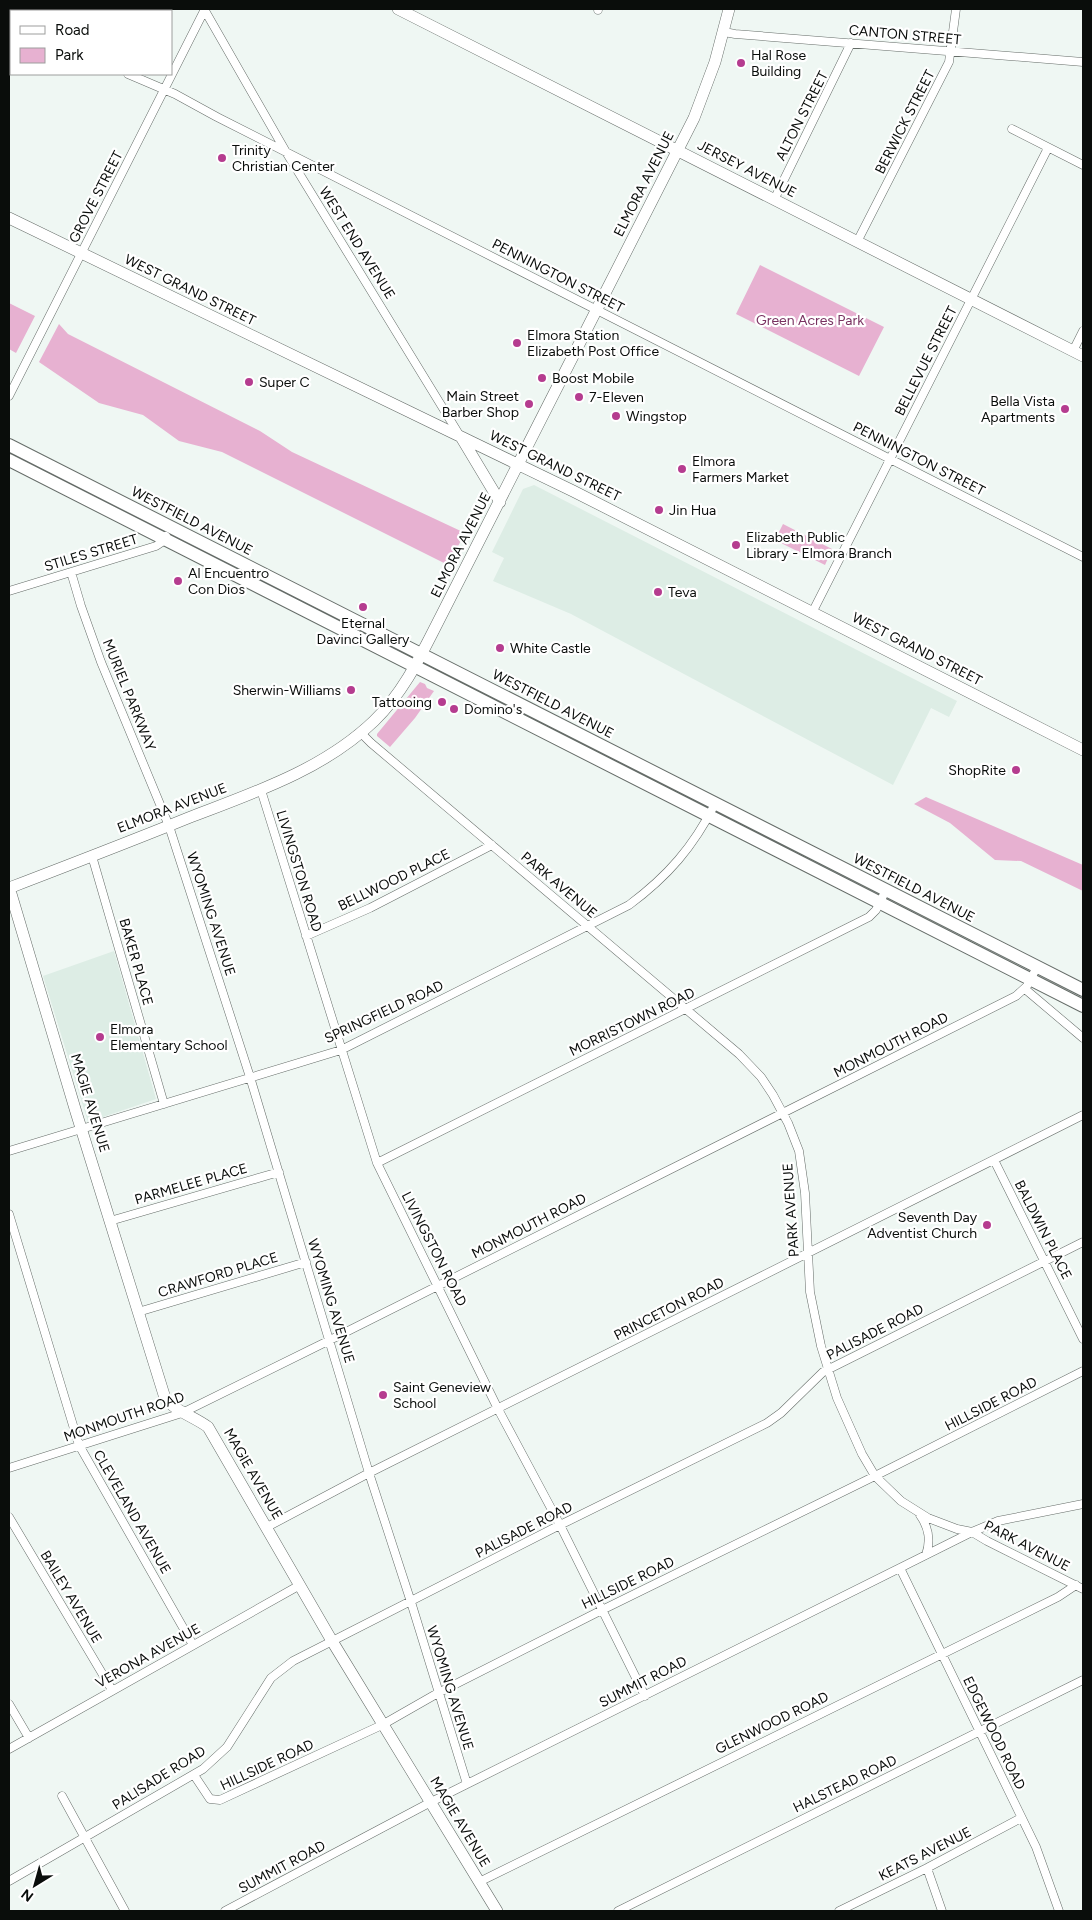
<svg xmlns="http://www.w3.org/2000/svg" width="1092" height="1920" font-family="Figtree,sans-serif">
	<style>
		.built { fill: #ddede5 }
		.green { fill: #e7b1d1 }
		.lines { fill: none; stroke-linecap: round; stroke-linejoin: round }
		.street-casing { stroke: #656c68; stroke-width: 9 }
		.secondary-casing { stroke: #656c68; stroke-width: 12 }
		.primary-casing { stroke: #656c68; stroke-width: 14 }
		.street { stroke: #fff; stroke-width: 8 }
		.secondary { stroke: #fff; stroke-width: 11 }
		.primary { stroke: #fff; stroke-width: 12 }
		.poi-dot { fill: #b53c8f; stroke: #fff; stroke-width: 2 }
		.labels { text-anchor: middle; dominant-baseline: central; stroke-width: 4.5; stroke-linejoin: round; paint-order: stroke }
		.street-label { font-size: 14px; fill: #0a0d0b; stroke: #fff }
		.poi-label { font-size: 14px; fill: #0a0d0b; stroke: #fff; text-anchor: start }
		.park-label { font-size: 14px; fill: #793261; stroke: #fff }
	</style>
	<rect width="100%" height="100%" fill="#eff7f3"/>
	<path class="built" d="M534 485 957 701 949 717 931 708 893 785 571 614 493 581 504 558 492 552 523 489Z
		M114 951 156 1099 88 1122 43 976Z"/>
	<path class="green" d="M760 265 884 327 859 376 736 314Z
		M9 303 35 316 16 353 9 349Z
		M59 324 68 334 260 431 292 452 465 533 448 565 222 452 179 441 143 415 99 403 39 362Z
		M783 524 832 549 825 565 775 540Z
		M420 682 425 684 427 688 434 691 415 718 390 747 377 736V734Z
		M926 797 1083 865V891L1021 861 995 860 950 823 914 804Z"/>
	<g class="lines">
		<g class="street-casing">
			<path id="street" d="M204 9 286 152 460 436
				M598 10V9
				M9 26 11 27
				M724 32 735 34 1083 62
				M128 74 175 94 217 117 1083 557
				M1012 129 1083 165
				M774 200 851 43
				M857 242 949 62 956 9
				M1073 351 1083 331
				M9 396 205 9
				M71 572 81 606 101 662 169 826 250 1077 369 1473 411 1602 467 1784
				M9 591 156 546 162 542 166 536
				M812 613 1048 148
				M361 733 371 743 739 1054 761 1077 773 1095 788 1123 799 1151 805 1193 810 1292 821 1346 837 1398 862 1454 875 1476 901 1501 928 1518 957 1529 972 1532 987 1541 1083 1589
				M261 790 377 1163 498 1409 560 1525 645 1696
				M92 856 164 1104
				M306 936 370 908 492 845
				M1025 989 1083 1038
				M9 1151 341 1050 355 1043 629 905C668 876 693 847 715 804
				M994 1160 1083 1339
				M377 1163 869 917 876 910 886 890
				M9 1214 79 1445 193 1645
				M110 1221 279 1172
				M138 1312 306 1262
				M9 1468 182 1413 330 1340 1016 996 1027 986 1037 967
				M920 1515C929 1528 931 1540 926 1555
				M9 1517 112 1690
				M267 1527 369 1473 1083 1115
				M900 1568 1036 1847 1059 1911
				M9 1704 29 1738
				M9 1749 300 1585
				M194 1775 210 1799 220 1800 382 1725 438 1693 602 1610 875 1476 1083 1371
				M62 1796 125 1911
				M927 1868 942 1911
				M9 1881 203 1769 227 1747 271 1678 293 1661 560 1525 767 1423 781 1413 823 1372 1083 1242
				M479 1882 1058 1597 1076 1585
				M225 1911 431 1802 972 1532 998 1521 1083 1504
				M618 1911 1083 1680
				M839 1911 927 1868 1021 1818"/>
		</g>
		<g class="secondary-casing">
			<path id="secondary" d="M398 9 1083 356
				M9 218 573 491 1083 750
				M461 437 500 502
				M9 887 76 1112 165 1398C176 1412 193 1416 208 1427L332 1641 497 1911
				M9 888C69 865 129 842 188 818 253 793 323 770 374 721 405 691 422 653 441 616L694 118 715 62 729 9"/>
		</g>
		<g class="primary-casing">
			<path id="primary" d="M9 445 1083 990
				M9 460 1083 1006"/>
		</g>
		<use href="#street" class="street"/>
		<use href="#secondary" class="secondary"/>
		<use href="#primary" class="primary"/>
	</g>
	<g class="poi-dot">
		<circle cx="741" cy="63" r="5"/>
		<circle cx="222" cy="158" r="5"/>
		<circle cx="517" cy="343" r="5"/>
		<circle cx="542" cy="378" r="5"/>
		<circle cx="249" cy="382" r="5"/>
		<circle cx="579" cy="397" r="5"/>
		<circle cx="529" cy="404" r="5"/>
		<circle cx="1065" cy="409" r="5"/>
		<circle cx="616" cy="416" r="5"/>
		<circle cx="682" cy="469" r="5"/>
		<circle cx="659" cy="510" r="5"/>
		<circle cx="736" cy="545" r="5"/>
		<circle cx="178" cy="581" r="5"/>
		<circle cx="658" cy="592" r="5"/>
		<circle cx="363" cy="607" r="5"/>
		<circle cx="500" cy="648" r="5"/>
		<circle cx="351" cy="690" r="5"/>
		<circle cx="442" cy="702" r="5"/>
		<circle cx="454" cy="709" r="5"/>
		<circle cx="1016" cy="770" r="5"/>
		<circle cx="100" cy="1037" r="5"/>
		<circle cx="987" cy="1225" r="5"/>
		<circle cx="383" cy="1395" r="5"/>
	</g>
	<g class="labels">
		<g class="street-label">
			<text transform="translate(905 35) rotate(5)">CANTON STREET</text>
			<text transform="translate(802 116) rotate(-63)">ALTON STREET</text>
			<text transform="translate(905 122) rotate(-63)">BERWICK STREET</text>
			<text transform="translate(747 169) rotate(27)">JERSEY AVENUE</text>
			<text transform="translate(644 184) rotate(-63)">ELMORA AVENUE</text>
			<text transform="translate(96 197) rotate(-63)">GROVE STREET</text>
			<text transform="translate(357 243) rotate(58)">WEST END AVENUE</text>
			<text transform="translate(558 276) rotate(27)">PENNINGTON STREET</text>
			<text transform="translate(190 290) rotate(26)">WEST GRAND STREET</text>
			<text transform="translate(926 361) rotate(-63)">BELLEVUE STREET</text>
			<text transform="translate(919 459) rotate(27)">PENNINGTON STREET</text>
			<text transform="translate(555 466) rotate(26)">WEST GRAND STREET</text>
			<text transform="translate(192 521) rotate(27)">WESTFIELD AVENUE</text>
			<text transform="translate(461 545) rotate(-63)">ELMORA AVENUE</text>
			<text transform="translate(91 553) rotate(-17)">STILES STREET</text>
			<text transform="translate(917 649) rotate(27)">WEST GRAND STREET</text>
			<text transform="translate(129 695) rotate(68)">MURIEL PARKWAY</text>
			<text transform="translate(553 704) rotate(27)">WESTFIELD AVENUE</text>
			<text transform="translate(172 808) rotate(-21)">ELMORA AVENUE</text>
			<text transform="translate(299 871) rotate(73)">LIVINGSTON ROAD</text>
			<text transform="translate(394 880) rotate(-26)">BELLWOOD PLACE</text>
			<text transform="translate(559 885) rotate(40)">PARK AVENUE</text>
			<text transform="translate(914 888) rotate(27)">WESTFIELD AVENUE</text>
			<text transform="translate(211 914) rotate(72)">WYOMING AVENUE</text>
			<text transform="translate(136 962) rotate(74)">BAKER PLACE</text>
			<text transform="translate(384 1012) rotate(-25)">SPRINGFIELD ROAD</text>
			<text transform="translate(632 1022) rotate(-26)">MORRISTOWN ROAD</text>
			<text transform="translate(891 1045) rotate(-27)">MONMOUTH ROAD</text>
			<text transform="translate(90 1103) rotate(73)">MAGIE AVENUE</text>
			<text transform="translate(191 1184) rotate(-16)">PARMELEE PLACE</text>
			<text transform="translate(791 1210) rotate(-94)">PARK AVENUE</text>
			<text transform="translate(529 1226) rotate(-27)">MONMOUTH ROAD</text>
			<text transform="translate(1043 1230) rotate(63)">BALDWIN PLACE</text>
			<text transform="translate(434 1249) rotate(63)">LIVINGSTON ROAD</text>
			<text transform="translate(218 1275) rotate(-17)">CRAWFORD PLACE</text>
			<text transform="translate(331 1301) rotate(73)">WYOMING AVENUE</text>
			<text transform="translate(669 1309) rotate(-27)">PRINCETON ROAD</text>
			<text transform="translate(875 1332) rotate(-27)">PALISADE ROAD</text>
			<text transform="translate(991 1404) rotate(-27)">HILLSIDE ROAD</text>
			<text transform="translate(124 1417) rotate(-19)">MONMOUTH ROAD</text>
			<text transform="translate(253 1474) rotate(60)">MAGIE AVENUE</text>
			<text transform="translate(132 1512) rotate(60)">CLEVELAND AVENUE</text>
			<text transform="translate(524 1530) rotate(-27)">PALISADE ROAD</text>
			<text transform="translate(1027 1546) rotate(27)">PARK AVENUE</text>
			<text transform="translate(628 1583) rotate(-26)">HILLSIDE ROAD</text>
			<text transform="translate(71 1597) rotate(59)">BAILEY AVENUE</text>
			<text transform="translate(148 1656) rotate(-29)">VERONA AVENUE</text>
			<text transform="translate(643 1682) rotate(-27)">SUMMIT ROAD</text>
			<text transform="translate(450 1688) rotate(73)">WYOMING AVENUE</text>
			<text transform="translate(772 1723) rotate(-26)">GLENWOOD ROAD</text>
			<text transform="translate(994 1733) rotate(64)">EDGEWOOD ROAD</text>
			<text transform="translate(267 1765) rotate(-25)">HILLSIDE ROAD</text>
			<text transform="translate(159 1778) rotate(-32)">PALISADE ROAD</text>
			<text transform="translate(845 1784) rotate(-26)">HALSTEAD ROAD</text>
			<text transform="translate(460 1822) rotate(59)">MAGIE AVENUE</text>
			<text transform="translate(925 1854) rotate(-27)">KEATS AVENUE</text>
			<text transform="translate(282 1867) rotate(-28)">SUMMIT ROAD</text>
		</g>
		<g class="poi-label">
			<text x="751" y="55">Hal Rose<tspan x="751" dy="16">Building</tspan></text>
			<text x="232" y="150">Trinity<tspan x="232" dy="16">Christian Center</tspan></text>
			<text x="527" y="335">Elmora Station<tspan x="527" dy="16">Elizabeth Post Office</tspan></text>
			<text x="552" y="378">Boost Mobile</text>
			<text x="259" y="382">Super C</text>
			<text x="519" y="396" text-anchor="end">Main Street<tspan x="519" dy="16">Barber Shop</tspan></text>
			<text x="589" y="397">7-Eleven</text>
			<text x="1055" y="401" text-anchor="end">Bella Vista<tspan x="1055" dy="16">Apartments</tspan></text>
			<text x="626" y="416">Wingstop</text>
			<text x="692" y="461">Elmora<tspan x="692" dy="16">Farmers Market</tspan></text>
			<text x="669" y="510">Jin Hua</text>
			<text x="746" y="537">Elizabeth Public<tspan x="746" dy="16">Library - Elmora Branch</tspan></text>
			<text x="188" y="573">Al Encuentro<tspan x="188" dy="16">Con Dios</tspan></text>
			<text x="668" y="592">Teva</text>
			<text x="363" y="623" text-anchor="middle">Eternal<tspan x="363" dy="16">Davinci Gallery</tspan></text>
			<text x="510" y="648">White Castle</text>
			<text x="341" y="690" text-anchor="end">Sherwin-Williams</text>
			<text x="432" y="702" text-anchor="end">Tattooing</text>
			<text x="464" y="709">Domino's</text>
			<text x="1006" y="770" text-anchor="end">ShopRite</text>
			<text x="110" y="1029">Elmora<tspan x="110" dy="16">Elementary School</tspan></text>
			<text x="977" y="1217" text-anchor="end">Seventh Day<tspan x="977" dy="16">Adventist Church</tspan></text>
			<text x="393" y="1387">Saint Geneview<tspan x="393" dy="16">School</tspan></text>
		</g>
		<g class="park-label">
			<text x="810" y="320">Green Acres Park</text>
		</g>
	</g>
	<rect width="1092" height="1920" fill="none" stroke="#0a0d0b" stroke-width="20"/>
	<rect x="10" y="10" width="162" height="65" fill="#ffffff" stroke="#9d9e9d"/>
	<rect x="20" y="26" width="25" height="8" fill="#ffffff" stroke="#9d9e9d"/>
	<text x="55" y="35" font-size="15" fill="#0a0d0b">Road</text>
	<rect x="20" y="48" width="25" height="15" fill="#e7b1d1" stroke="#9d9e9d"/>
	<text x="55" y="60" font-size="15" fill="#0a0d0b">Park</text>
	<g transform="translate(35 1885) rotate(217)" stroke="#ffffff" stroke-width="4" paint-order="stroke">
	<path d="M0-4L9 19L0 12L-9 19Z" fill="#0a0d0b"/>
	<text y="-8" font-size="14" font-weight="bold" text-anchor="middle" fill="#0a0d0b">N</text>
	</g>
</svg>
